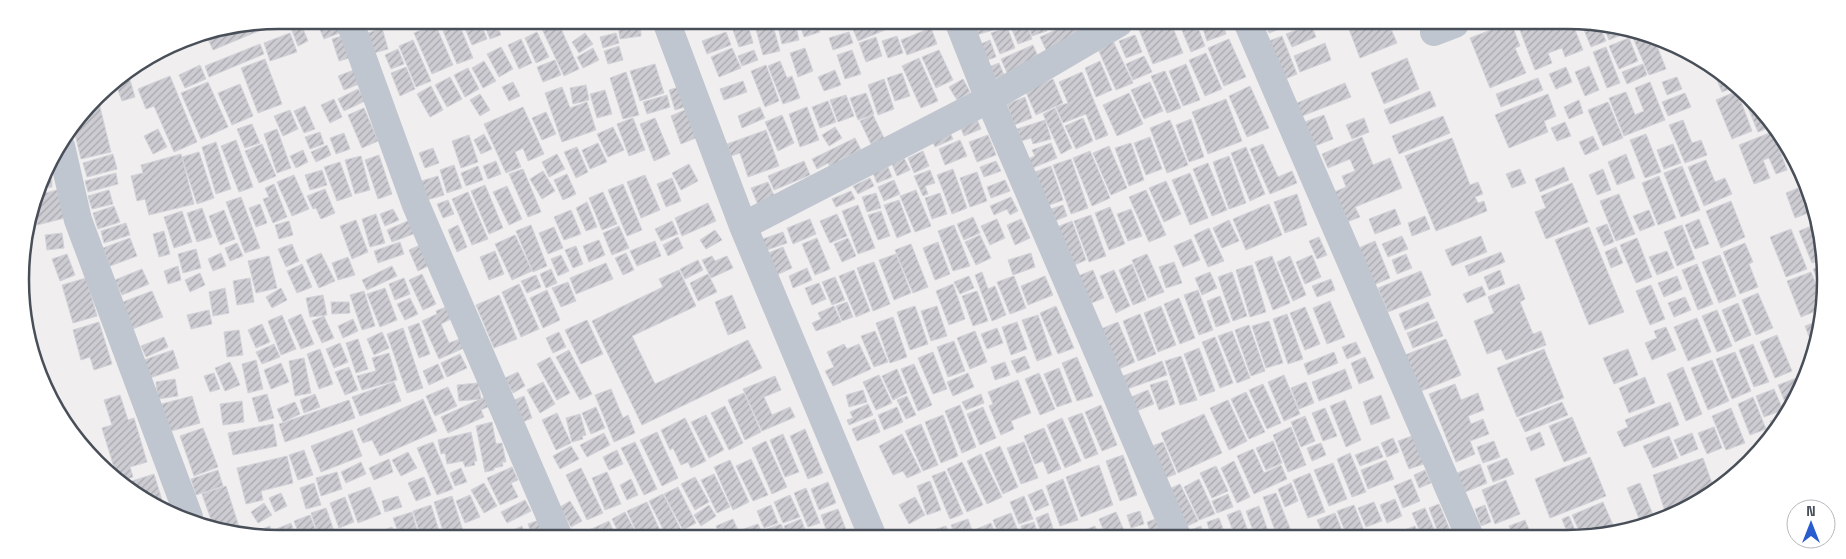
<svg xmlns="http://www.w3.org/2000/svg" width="1846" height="559" font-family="'Space Grotesk',sans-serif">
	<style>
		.building { fill: url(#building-hatch); stroke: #d2d3d9 }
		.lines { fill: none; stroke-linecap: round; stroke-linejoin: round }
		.minor { stroke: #c0c6cf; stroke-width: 28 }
		.rim { fill: none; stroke: #484f59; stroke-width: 2.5 }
	</style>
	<defs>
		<pattern id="building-hatch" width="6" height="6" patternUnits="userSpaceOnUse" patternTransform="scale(1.25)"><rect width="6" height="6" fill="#ccccd2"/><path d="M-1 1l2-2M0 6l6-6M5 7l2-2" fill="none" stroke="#a8a8ad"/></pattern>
	</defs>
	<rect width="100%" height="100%" fill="#f0eeee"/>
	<path class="building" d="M329 20H337L342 32 324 39 318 25Z
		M367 20H382L383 23 370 28Z
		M462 21H480L487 39 472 45Z
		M483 21H495L501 35 490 39Z
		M504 21H523L524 22 507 29Z
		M598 21H619L601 29Z
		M558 22 579 69 564 76 542 29Z
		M640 22 641 36 620 39 618 25Z
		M730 22H747L753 43 739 47Z
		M754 22H772L780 51 763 55Z
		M777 22H795L799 40 782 44Z
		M807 22H816L820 32 804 37 800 24Z
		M825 22H844L827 28Z
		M864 22H881L885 30 858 41 852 27Z
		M968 23H1005L1006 26 973 36Z
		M1017 23H1026L1032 39 1018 44 1010 25Z
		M1027 23H1044L1047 31 1032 36Z
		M1072 23H1075L1081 36 1047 52 1040 37Z
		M1147 23H1171L1183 53 1153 64 1138 27Z
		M1179 23H1196L1205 46 1191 52Z
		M1201 23 1223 24 1226 34 1207 41Z
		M259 24 261 30 213 50 206 35Z
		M301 24 308 41 298 46 291 28Z
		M435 24 453 65 432 74 414 33Z
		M459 24 473 58 457 64 443 31Z
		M1265 24H1292L1269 33Z
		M1347 24H1389L1397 43 1360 58Z
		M1311 25 1316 37 1292 47 1286 34Z
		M1504 25 1507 28 1512 25 1520 46 1515 48 1526 73 1490 88 1470 38Z
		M1518 25H1573L1583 50 1565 57 1562 48 1548 53 1552 63 1535 70Z
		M1582 25H1599L1606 41 1591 47Z
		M1603 25H1617L1623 27 1626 33 1609 40Z
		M1007 27 1015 48 1000 54 991 33Z
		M382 28 388 49 374 53 368 33Z
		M931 28 937 44 907 55 901 40Z
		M537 32 549 57 536 63 525 38Z
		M726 32 731 45 707 54 702 41Z
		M849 32 853 43 833 50 829 38Z
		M1634 32 1655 41 1666 69 1649 75 1631 33Z
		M290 33 297 52 270 61 264 43Z
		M585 33 593 44 579 53 572 42Z
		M616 33 619 43 603 48 600 37Z
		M1135 35 1142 52 1126 58 1119 41Z
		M342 36 349 58 339 61 332 39Z
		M897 36 903 53 888 58 882 41Z
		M1282 36 1297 74 1285 79 1269 41Z
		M876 37 882 56 866 62 859 43Z
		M1629 38 1638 61 1619 69 1609 46Z
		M521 39 532 63 519 69 508 45Z
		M1229 39 1246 77 1224 86 1208 48Z
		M413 40 431 81 416 87 399 46Z
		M990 40 996 57 982 62 976 46Z
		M1113 41 1133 83 1116 90 1098 49Z
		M1325 43 1331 60 1300 72 1294 56Z
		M260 44 264 54 209 77 205 66Z
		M1033 45 1040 61 1008 75 1001 59Z
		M619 46 623 60 608 64 604 51Z
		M501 47 513 69 499 77 487 54Z
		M1606 47 1620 83 1607 88 1593 52Z
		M593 48 599 60 583 68 577 57Z
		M732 48 741 68 719 77 711 57Z
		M805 48 813 71 798 77 790 53Z
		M398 49 404 64 391 69 385 55Z
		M754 50 758 60 742 66 738 56Z
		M852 50 861 74 845 79 837 55Z
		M939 50 953 80 936 88 922 57Z
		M1206 53 1222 89 1205 96 1189 60Z
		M1144 56 1152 72 1133 80 1126 64Z
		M919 58 938 101 921 108 902 66Z
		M1407 58 1419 89 1384 104 1371 73Z
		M1695 58H1696L1709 63 1699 67Z
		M265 59 282 104 258 113 241 68Z
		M555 60 561 75 543 82 537 67Z
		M484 61 496 81 483 88 472 68Z
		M780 61 787 78 792 76 800 98 783 104 768 66Z
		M1100 61 1112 90 1096 97 1085 68Z
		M999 63 1004 75 990 80 986 68Z
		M655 64 664 93 640 101 630 71Z
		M1186 64 1200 100 1183 106 1169 71Z
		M1643 64 1647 75 1627 84 1622 72Z
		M200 65 206 79 185 88 179 75Z
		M766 65 779 101 765 107 751 71Z
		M1589 66 1599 90 1585 96 1575 72Z
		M406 67 415 89 400 96 391 73Z
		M1566 67 1572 82 1556 89 1549 74Z
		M1714 67 1734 87 1722 92 1712 68Z
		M468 68 479 89 465 97 454 75Z
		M354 70 359 84 344 90 338 76Z
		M835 70 841 85 824 91 818 77Z
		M1165 71 1181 108 1167 113 1151 76Z
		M626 72 639 115 623 119 610 78Z
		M1082 72 1108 135 1096 140 1086 114 1063 123 1056 107 1068 103 1059 82Z
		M902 73 910 96 895 101 887 78Z
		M170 76 197 142 174 152 154 106 146 109 138 89Z
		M450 77 462 99 447 107 435 85Z
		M1677 77 1682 89 1667 95 1662 82Z
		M1538 78 1543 90 1501 107 1496 94Z
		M884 79 894 109 878 115 868 85Z
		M963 79 970 92 957 100 949 87Z
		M1053 79 1063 103 1036 115 1025 90Z
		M130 80 135 97 122 101 116 85Z
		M743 81 747 92 724 100 720 89Z
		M208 82 228 127 201 139 181 93Z
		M513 82 520 96 509 101 502 87Z
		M1150 82 1163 111 1144 119 1131 90Z
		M1650 82 1665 120 1624 136 1609 98 1626 92 1635 115 1644 111 1635 88Z
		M1345 83 1351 97 1302 116 1297 103Z
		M240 84 253 116 232 125 218 93Z
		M586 85 589 100 573 104 570 88Z
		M431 86 443 110 430 117 417 94Z
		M1250 86 1269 128 1247 137 1229 96Z
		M562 87 570 108 587 102 596 130 562 142 545 93Z
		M679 87 685 107 675 110 669 90Z
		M358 89 365 101 344 111 338 99Z
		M605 90 612 114 597 118 590 94Z
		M1430 91 1436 106 1390 124 1384 110Z
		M1737 91 1752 131 1732 139 1716 100Z
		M866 93 874 114 858 120 850 98Z
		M1129 93 1143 124 1117 136 1103 105Z
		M1685 93 1691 107 1668 116 1662 102Z
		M480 94 490 110 480 116 470 100Z
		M1548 94 1556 116 1544 121 1548 132 1509 148 1495 115Z
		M667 95 670 107 647 114 643 102Z
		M846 95 854 116 838 122 830 100Z
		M1743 96 1773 126 1758 132Z
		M1025 97 1032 118 1014 125 1007 104Z
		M98 99 111 152 81 159 74 130Z
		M334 99 342 117 330 123 321 105Z
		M1226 99 1242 141 1208 154 1192 112Z
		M1579 100 1583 113 1569 119 1564 107Z
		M828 101 836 122 820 128 812 107Z
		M1608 102 1623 138 1603 146 1588 110Z
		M305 106 315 129 304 133 294 111Z
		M523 107 544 154 528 161 523 148 515 152 521 167 506 173 484 124Z
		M760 107 765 118 742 128 738 116Z
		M807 107 819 140 800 147 789 114Z
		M364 108 378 141 362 148 348 115Z
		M1055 108 1072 148 1061 154 1043 114Z
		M687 109 698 137 681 144 671 116Z
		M290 110 298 129 283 136 274 116Z
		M546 112 556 134 542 140 532 118Z
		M782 115 794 143 778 151 765 122Z
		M873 115 885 140 872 146 860 121Z
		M1324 115 1333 139 1312 147 1302 123Z
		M1443 116 1450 133 1399 154 1392 136Z
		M633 118 645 150 629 156 617 124Z
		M655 118 670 154 654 161 640 124Z
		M1083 118 1093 141 1076 149 1065 126Z
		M1364 118 1369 132 1352 139 1346 125Z
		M977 119 981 129 964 136 960 126Z
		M1191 119 1204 157 1189 162 1176 125Z
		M1045 120 1051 139 1033 144 1031 138 1021 141 1017 129Z
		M1170 120 1188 165 1167 173 1150 128Z
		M1683 120 1692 143 1701 140 1707 155 1685 163 1669 125Z
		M1565 122 1571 136 1557 141 1551 128Z
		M252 124 260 143 245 148 237 129Z
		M613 127 624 150 608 157 597 134Z
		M835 127 842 138 829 146 822 135Z
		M158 129 167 147 153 154 144 136Z
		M277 129 291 168 277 173 264 134Z
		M766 130 779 166 748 177 740 153 731 156 727 144Z
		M1777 130 1782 136 1785 143 1778 146 1787 170 1776 174 1769 158 1763 160 1770 178 1754 184 1739 145Z
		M949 131 953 139 935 147 931 138Z
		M320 132 324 144 310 149 305 137Z
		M344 133 350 149 336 154 330 138Z
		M484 134 492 149 481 154 474 140Z
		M1646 134 1661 172 1645 178 1630 140Z
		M469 135 478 162 461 168 452 141Z
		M988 135 996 155 977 162 969 142Z
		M1593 136 1599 149 1585 155 1579 142Z
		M1150 137 1162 169 1146 175 1134 143Z
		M1362 137 1373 165 1390 158 1402 188 1355 207 1360 217 1344 223 1332 193 1346 187 1342 176 1355 171 1350 159 1328 168 1322 154Z
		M855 138 861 150 839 160 843 168 833 173 828 163 817 169 812 159Z
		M1452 138 1470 185 1478 182 1483 194 1475 197 1478 203 1484 201 1487 211 1436 231 1405 156Z
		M236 140 253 187 239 192 221 146Z
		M960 140 967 156 945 165 939 149Z
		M216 142 231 189 216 194 202 147Z
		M598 143 607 162 590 169 582 150Z
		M1051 143 1057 158 1030 169 1026 160 1035 156 1032 150Z
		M1131 143 1144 180 1129 186 1115 148Z
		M262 144 276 176 259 183 245 151Z
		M1263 144 1278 177 1292 171 1297 183 1270 194 1250 149Z
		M1673 144 1681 163 1664 169 1657 150Z
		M327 145 331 155 316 162 311 152Z
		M1109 146 1127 188 1111 195 1093 153Z
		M577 147 588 172 576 178 564 152Z
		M1246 147 1265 194 1250 201 1231 153Z
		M433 148 439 163 425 168 419 153Z
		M303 150 308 162 296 168 290 156Z
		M923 151 929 166 914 173 908 158Z
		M1090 151 1110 198 1092 206 1073 158Z
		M199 152 214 198 197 204 182 157Z
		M113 154 117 169 87 177 83 163Z
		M181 154 194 204 149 215 145 199 137 201 131 176 143 173 141 165Z
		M557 154 565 169 549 177 542 162Z
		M1626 154 1635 178 1617 185 1608 162Z
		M379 155 392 194 378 199 365 160Z
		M361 156 370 190 355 194 345 160Z
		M1229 156 1246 203 1229 209 1213 162Z
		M904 158 910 170 897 176 892 164Z
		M1071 159 1088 208 1071 214 1053 165Z
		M51 160 52 187 40 188 47 164Z
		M1706 160 1715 182 1725 178 1732 194 1704 206 1688 167Z
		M496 161 501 174 488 179 483 166Z
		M804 161 810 175 774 190 768 176Z
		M996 161 1001 171 984 177 980 167Z
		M340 162 352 196 337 201 324 167Z
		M1208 163 1227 210 1212 216 1193 169Z
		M689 164 698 181 681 190 672 173Z
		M454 165 462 188 447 193 440 170Z
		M478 166 483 180 466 186 461 173Z
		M1051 166 1063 200 1047 206 1035 172Z
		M1682 166 1700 210 1681 217 1664 173Z
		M888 167 892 177 877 183 873 173Z
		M1564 167 1569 180 1540 192 1535 179Z
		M523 169 541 212 528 217 509 174Z
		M953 169 967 208 952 214 937 175Z
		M1520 169 1526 183 1512 188 1506 174Z
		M1603 169 1611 190 1597 195 1589 175Z
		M322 170 327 185 310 190 305 175Z
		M930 170 935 183 925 186 928 194 923 196 914 176Z
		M543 171 555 191 542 199 530 179Z
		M977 172 987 201 970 207 960 178Z
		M1797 172 1812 207 1810 208 1796 173Z
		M116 173 118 184 88 192 85 181Z
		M1190 173 1208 218 1190 225 1172 180Z
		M567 174 576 194 563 200 554 180Z
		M294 175 309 209 292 216 277 182Z
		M645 175 660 210 641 218 627 182Z
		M438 176 444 195 423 201 418 182Z
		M1659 176 1676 218 1658 225 1642 183Z
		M672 178 681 201 666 207 657 184Z
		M870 178 874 186 858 194 853 186Z
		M894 180 900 194 884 201 878 187Z
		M1005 180 1010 191 991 198 987 187Z
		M1166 181 1181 214 1164 222 1149 188Z
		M768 182 776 200 759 207 751 188Z
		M1572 183 1588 222 1546 239 1535 212 1546 208 1541 196Z
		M274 184 287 217 273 223 263 199 269 197 265 188Z
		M623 184 642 230 627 236 608 190Z
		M485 185 503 228 489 234 471 191Z
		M507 186 522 219 509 225 493 192Z
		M1798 188 1808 213 1795 218 1786 193Z
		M325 189 335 213 321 219 316 208 313 209 307 196Z
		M57 190 65 218 37 225 33 211 38 195Z
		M109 190 113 204 92 209 88 196Z
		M916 190 931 226 915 232 900 196Z
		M1146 190 1166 235 1149 242 1129 197Z
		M851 191 855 199 836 207 832 199Z
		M468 192 488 239 472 245 452 199Z
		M603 192 617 224 602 230 589 198Z
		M876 193 881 208 867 212 862 197Z
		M940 193 947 214 932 219 925 198Z
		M1297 194 1307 225 1285 233 1274 202Z
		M1619 194 1635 234 1616 241 1600 201Z
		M241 197 260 248 245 253 226 202Z
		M1011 197 1018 211 1010 215 1007 209 994 215 990 206Z
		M448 200 454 214 443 218 437 204Z
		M899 200 911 232 897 238 884 205Z
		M1731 201 1745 237 1721 248 1706 211Z
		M587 202 597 227 586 231 576 208Z
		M708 203 716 221 682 236 675 218Z
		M260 204 267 223 256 227 249 208Z
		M1269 204 1282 235 1246 250 1233 219Z
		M858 205 875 248 858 254 842 211Z
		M1063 205 1067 216 1052 222 1048 210Z
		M114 206 120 222 98 229 93 213Z
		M1110 207 1125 244 1109 250 1095 213Z
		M202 208 212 237 197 242 187 213Z
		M393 209 399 220 385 226 380 214Z
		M1131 209 1142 236 1128 241 1117 214Z
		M1395 209 1401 224 1375 234 1369 219Z
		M224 210 235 239 220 245 209 216Z
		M571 210 581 234 564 240 554 217Z
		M1649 210 1655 225 1640 231 1633 216Z
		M182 211 192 242 174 248 164 217Z
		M881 211 890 236 878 240 868 215Z
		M376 214 385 243 370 247 362 219Z
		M837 214 847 236 830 243 820 221Z
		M1091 215 1106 256 1089 262 1074 221Z
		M1425 216 1430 229 1412 236 1408 223Z
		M973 217 980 233 964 240 957 224Z
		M810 219 816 234 793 244 787 228Z
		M997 219 1005 238 990 245 981 226Z
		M1021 219 1030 238 1015 245 1007 225Z
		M1699 219 1709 244 1695 249 1685 225Z
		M356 220 368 252 352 259 340 226Z
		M410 220 416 233 392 242 387 230Z
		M1229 220 1239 241 1222 248 1213 228Z
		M289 221 293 235 279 239 275 225Z
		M672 221 678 234 661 241 655 229Z
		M1072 221 1086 260 1072 266 1057 227Z
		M126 223 130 235 104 243 101 231Z
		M1607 224 1614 242 1604 246 1596 228Z
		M458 225 467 247 457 252 448 230Z
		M531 225 547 266 533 272 516 231Z
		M954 225 970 266 953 271 938 231Z
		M1682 225 1695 259 1677 266 1664 232Z
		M1814 225 1821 242V260L1812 263 1799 231Z
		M619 226 629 248 612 255 603 233Z
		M554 227 563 248 548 254 539 233Z
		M1589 227 1624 312 1589 325 1555 240Z
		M1209 228 1224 261 1208 267 1194 235Z
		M1791 229 1807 269 1786 277 1770 237Z
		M715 230 722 240 706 249 700 240Z
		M164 231 170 254 159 257 153 234Z
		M783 232 787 243 761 252 757 241Z
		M62 233 64 248 47 250 45 235Z
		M515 235 532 271 512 280 495 244Z
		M980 235 991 258 976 265 965 242Z
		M1402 236 1408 249 1388 257 1382 244Z
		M1481 236 1487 252 1452 266 1445 250Z
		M678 237 683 248 668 256 663 245Z
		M1319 237 1327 255 1317 259 1309 241Z
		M130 238 137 256 110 266 103 248Z
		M817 238 830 269 815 275 802 244Z
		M848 238 856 256 842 262 834 244Z
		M1637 238 1652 277 1636 283 1620 245Z
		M1191 239 1200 260 1183 267 1174 246Z
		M599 240 605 255 589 262 583 246Z
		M655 241 661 256 637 266 630 251Z
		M1375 241 1390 278 1371 286 1356 249Z
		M400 242 404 254 378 263 374 251Z
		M938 242 950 274 935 280 923 248Z
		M237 243 243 256 230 261 225 248Z
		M1745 243 1753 262 1749 264 1758 287 1740 294 1723 252Z
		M292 244 299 261 286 267 278 249Z
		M911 244 928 287 913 293 895 250Z
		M420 245 428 266 418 271 409 250Z
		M576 246 583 264 573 268 565 250Z
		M783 247 792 268 772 277 763 255Z
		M1616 247 1623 263 1611 268 1605 252Z
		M196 249 201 268 183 273 178 254Z
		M495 251 504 274 489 280 480 257Z
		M1667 251 1674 268 1657 275 1649 257Z
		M1501 252 1505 262 1469 276 1465 266Z
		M221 253 226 266 213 271 208 259Z
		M321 253 335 281 319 288 306 260Z
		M626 253 634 270 623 275 615 258Z
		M1031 253 1035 267 1013 275 1008 260Z
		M67 254 75 275 60 281 52 259Z
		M896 254 911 293 894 300 879 260Z
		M1147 254 1164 292 1148 298 1132 260Z
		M1406 254 1412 268 1397 274 1392 260Z
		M561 255 569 271 558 276 551 259Z
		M1312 255 1321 277 1305 284 1296 262Z
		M1720 255 1736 296 1719 303 1702 262Z
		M269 256 277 288 256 293 248 261Z
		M712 256 715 261 727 256 733 268 711 278 702 260Z
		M1272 256 1290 303 1273 310 1255 262Z
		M1290 256 1306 295 1293 301 1277 262Z
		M348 257 355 275 338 280 332 263Z
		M698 260 703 270 685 279 680 269Z
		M874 262 890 304 873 311 857 268Z
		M1174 262 1182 283 1166 288 1159 267Z
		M606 263 613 279 576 294 570 278Z
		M302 264 312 287 297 293 287 271Z
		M1132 264 1146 300 1133 305 1119 270Z
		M1697 264 1713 304 1698 310 1682 270Z
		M1252 265 1266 312 1250 317 1236 270Z
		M178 266 181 280 168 284 164 271Z
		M392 266 397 276 367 290 362 280Z
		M1821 266V288L1813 269Z
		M807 268 812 280 793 288 789 276Z
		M142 269 149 284 122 295 115 280Z
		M551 269 557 283 546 288 540 274Z
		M679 270 696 306 632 336 655 384 748 340 762 368 642 425 592 321 663 287 659 279Z
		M854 270 870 311 856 317 839 276Z
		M1093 270 1104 298 1089 304 1078 276Z
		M1114 270 1130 306 1116 313 1100 276Z
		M1500 270 1505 284 1489 290 1484 277Z
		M1421 271 1431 295 1388 312 1378 288Z
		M982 272 988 289 995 286 1006 315 992 321 975 275Z
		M1210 272 1217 288 1202 295 1195 278Z
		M1232 272 1247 316 1233 321 1218 277Z
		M1811 272 1821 297V309L1801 317 1787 281Z
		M200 273 205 285 190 292 185 280Z
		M422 274 436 304 423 310 409 280Z
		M708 274 717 292 698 301 690 283Z
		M536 275 541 287 527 293 521 281Z
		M969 276 974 288 960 294 954 282Z
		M1014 276 1026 308 1010 314 997 282Z
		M1045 276 1053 295 1028 305 1021 286Z
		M1677 276 1682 289 1664 297 1658 283Z
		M835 277 845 300 832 305 822 282Z
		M86 278 97 316 73 323 62 285Z
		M250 278 254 302 237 305 233 281Z
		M404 278 410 294 395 300 389 284Z
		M1331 279 1335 290 1317 297 1312 286Z
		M568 282 576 301 561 307 552 288Z
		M819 283 826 299 812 305 805 288Z
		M519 284 539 329 521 337 502 292Z
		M953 284 965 319 949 325 936 291Z
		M1519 284 1525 299 1520 302 1533 334 1541 331 1546 345 1506 360 1501 349 1487 354 1474 321 1494 313 1488 297Z
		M1651 285 1665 319 1650 325 1636 291Z
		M1482 286 1486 295 1467 303 1463 294Z
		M225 288 229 313 213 316 209 292Z
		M281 288 287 300 272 308 266 297Z
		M385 288 397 320 380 327 367 294Z
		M547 290 560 320 543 328 530 298Z
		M1198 290 1213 330 1199 335 1184 295Z
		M152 291 163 317 130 330 120 303Z
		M364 291 375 326 362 330 350 295Z
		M977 291 988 321 973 326 962 296Z
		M1758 293 1773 328 1756 335 1742 300Z
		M323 295 327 315 310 317 306 298Z
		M499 295 517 339 494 348 476 305Z
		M732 295 746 328 728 335 715 302Z
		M1220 296 1230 322 1216 327 1207 301Z
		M1685 297 1691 310 1674 317 1668 303Z
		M410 298 418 314 405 320 397 304Z
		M1179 298 1195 338 1180 344 1164 304Z
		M1330 301 1345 337 1327 344 1313 308Z
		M331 302H349L350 313 332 314Z
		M847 302 853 317 842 321 836 306Z
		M1428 302 1435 318 1405 330 1399 314Z
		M1738 303 1751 335 1735 342 1722 310Z
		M834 306 841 322 816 331 812 323 821 319 818 313Z
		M915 306 928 344 910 350 897 312Z
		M937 306 947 336 931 341 921 311Z
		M1056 306 1074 348 1058 354 1040 313Z
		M1161 306 1176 345 1158 352 1144 313Z
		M446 307 451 319 441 324 449 343 460 339 464 348 439 359 422 321 437 314 436 311Z
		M1305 307 1320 344 1305 350 1290 313Z
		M209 310 212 324 191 329 187 315Z
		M1717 310 1732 346 1717 352 1702 316Z
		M301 314 314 344 301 349 288 320Z
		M1140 314 1156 354 1138 361 1123 321Z
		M1287 314 1303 359 1288 364 1273 319Z
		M282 315 296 349 281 355 268 321Z
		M1038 315 1052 355 1037 361 1022 320Z
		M324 316 334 338 322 343 312 321Z
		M893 317 907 357 890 363 876 323Z
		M1697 318 1711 352 1688 361 1674 327Z
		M353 319 358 331 343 338 338 326Z
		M587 320 603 354 581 364 565 330Z
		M1821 320V330L1814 349 1805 326Z
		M1269 321 1283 363 1266 368 1252 326Z
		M1437 321 1443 336 1413 348 1407 333Z
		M99 322 112 364 94 370 90 357 81 360 73 330Z
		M1017 322 1027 349 1011 355 1002 327Z
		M1118 322 1135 362 1119 369 1101 329Z
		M419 323 430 354 419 358 408 327Z
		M262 324 270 342 256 348 248 330Z
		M1249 325 1265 371 1251 376 1235 330Z
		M1666 327 1676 350 1652 360 1645 343 1657 338 1654 331Z
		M403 328 423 388 407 393 387 334Z
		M997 328 1003 343 987 349 981 334Z
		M239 330 243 355 227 357 224 332Z
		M875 331 888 362 874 367 861 336Z
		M975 331 987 362 970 369 957 338Z
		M1232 331 1250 378 1237 383 1218 336Z
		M382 332 389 348 374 355 367 339Z
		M559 332 566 347 553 353 546 338Z
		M1777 335 1792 371 1775 378 1760 342Z
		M164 337 168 347 146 357 141 346Z
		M1215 337 1233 383 1220 388 1202 342Z
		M358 339 368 369 356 373 346 343Z
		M1446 339 1461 375 1419 392 1405 355Z
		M954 341 965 371 948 377 937 347Z
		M1356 342 1361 353 1347 359 1342 347Z
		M340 343 348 362 334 368 326 349Z
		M274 344 280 357 262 364 256 352Z
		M844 344 847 349 859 344 871 369 833 386 825 371 834 367 827 352Z
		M1753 344 1769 382 1754 387 1739 350Z
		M1199 348 1215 391 1200 396 1184 354Z
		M320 349 333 384 319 389 307 354Z
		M1544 349 1564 398 1517 417 1497 368Z
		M1628 349 1638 375 1614 384 1603 358Z
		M173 350 179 368 147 379 141 361Z
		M569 350 592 394 580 400 556 357Z
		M933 352 947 389 933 394 918 358Z
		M1334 352 1338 363 1308 375 1304 364Z
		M1735 352 1751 391 1732 399 1716 359Z
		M389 353 397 380 362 390 357 376 376 371 372 358Z
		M460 354 467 368 447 377 441 363Z
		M1025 356 1030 368 1017 373 1011 361Z
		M1181 356 1197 400 1180 405 1165 361Z
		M550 357 570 393 557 400 537 364Z
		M1077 357 1093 396 1077 401 1062 363Z
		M1365 357 1374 378 1359 384 1351 363Z
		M304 358 311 393 295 396 289 361Z
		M256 360 263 389 248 393 242 364Z
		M1712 360 1729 401 1708 410 1691 368Z
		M1162 361 1167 375 1127 389 1123 376Z
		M230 362 240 385 225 391 215 368Z
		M1005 362 1010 375 995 380 991 367Z
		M281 363 289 382 271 389 264 370Z
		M438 364 444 378 429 385 423 371Z
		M914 364 932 405 918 411 901 369Z
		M349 367 358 390 345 395 335 372Z
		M1683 367 1702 414 1686 421 1667 374Z
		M1059 368 1072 402 1057 407 1044 374Z
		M897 369 907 393 893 400 882 376Z
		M1345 369 1352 388 1319 401 1312 382Z
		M518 372 525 386 513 393 505 378Z
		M214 373 220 389 210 392 204 376Z
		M968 373 974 387 953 396 947 382Z
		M1039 373 1055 409 1040 415 1025 379Z
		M879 375 892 403 876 410 863 382Z
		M1284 375 1300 414 1284 421 1268 382Z
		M775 376 781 390 764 397 772 415 790 407 795 417 762 431 743 389Z
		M1645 377 1655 403 1629 413 1619 388Z
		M1799 377 1801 383 1793 405 1787 407 1778 385Z
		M175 379 178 396 158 399 156 382Z
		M1018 380 1031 413 1011 421 1014 429 1001 435 989 406 993 404 988 392Z
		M1167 380 1175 404 1159 410 1150 385Z
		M394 382 401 401 360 416 352 397Z
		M543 382 555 404 540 413 527 390Z
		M1306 382 1314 403 1299 409 1291 388Z
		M478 383 481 399 459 401 457 385Z
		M1263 384 1281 423 1267 429 1249 390Z
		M1455 384 1461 400 1478 393 1484 410 1468 416 1471 424 1483 419 1489 434 1470 441 1475 454 1456 462 1429 394Z
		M448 387 457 406 435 416 426 396Z
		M611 389 623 418 628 415 635 433 614 442 595 395Z
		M1774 389 1783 410 1764 417 1756 396Z
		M863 390 867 402 849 407 846 395Z
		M1148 390 1154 404 1134 412 1129 398Z
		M1246 392 1265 432 1249 439 1231 399Z
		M744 393 761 432 745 440 728 400Z
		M267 394 274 418 259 422 252 398Z
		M315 394 320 407 304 413 300 400Z
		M981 394 984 403 966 410 962 402Z
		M120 395 128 420 134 418 147 462 130 467 133 477 121 481 117 477 102 428 112 425 104 400Z
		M1381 395 1390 418 1371 425 1363 402Z
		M192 396 200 423 168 432 154 406Z
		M524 396 532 418 520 423 512 401Z
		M907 396 916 415 906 419 897 400Z
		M485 397 490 406 481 410 484 417 448 433 441 417Z
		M1753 397 1766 429 1750 435 1738 404Z
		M423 399 437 431 380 456 372 440 363 443 357 429Z
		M349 400 355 418 285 442 279 424Z
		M1228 400 1247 441 1229 450 1210 408Z
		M1345 400 1361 440 1346 447 1330 406Z
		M242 401 244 422 223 425 220 404Z
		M295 402 300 414 283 422 277 409Z
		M1562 402 1568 415 1525 432 1519 419Z
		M1670 402 1679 425 1624 447 1617 432 1628 427 1625 420Z
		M868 404 873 415 849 425 847 420 853 418 850 412Z
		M960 405 976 447 962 453 945 411Z
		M1101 405 1117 445 1102 451 1085 412Z
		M725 406 743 443 729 450 711 413Z
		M596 407 605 428 591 434 582 413Z
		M897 407 903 422 884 430 878 415Z
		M983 407 996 438 980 445 967 414Z
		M1325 408 1337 436 1323 441 1312 413Z
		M1731 408 1745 443 1726 450 1712 416Z
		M557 413 571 443 556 450 542 420Z
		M1082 413 1098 454 1085 459 1068 418Z
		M580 414 586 435 582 436 583 439 572 442 566 418Z
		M1204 414 1222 453 1178 473 1161 433Z
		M1787 414 1774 431 1770 421Z
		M706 415 724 450 709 458 691 422Z
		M943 415 958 456 941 463 925 422Z
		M1305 416 1315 441 1301 447 1291 422Z
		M1572 417 1587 453 1564 462 1549 426Z
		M685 418 706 461 691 468 688 462 681 465 673 448 670 450 661 430Z
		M1062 418 1081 461 1065 468 1047 425Z
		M875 419 880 432 857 441 852 429Z
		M492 422 496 444 502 443 506 462H502L503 466 494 468V470L485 472 476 426Z
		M273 424 277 446 233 455 228 433Z
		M921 424 938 465 923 471 905 431Z
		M1291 427 1306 465 1288 472 1273 435Z
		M1714 427 1722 448 1707 454 1698 433Z
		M203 428 218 467 194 476 180 436Z
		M1044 428 1061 469 1048 474 1043 461 1035 464 1024 436Z
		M805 429 823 473 808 479 790 436Z
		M352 430 362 456 321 472 311 446Z
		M471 432 477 461H474L475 465 465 467 463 461 447 464 445 453 441 454 438 440Z
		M657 432 678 478 662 486 640 440Z
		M1540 432 1545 445 1531 451 1526 438Z
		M604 433 610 445 587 457 580 445Z
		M1692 433 1698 449 1681 456 1674 440Z
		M783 434 799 472 785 477 770 440Z
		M902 434 921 472 907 478 903 471 893 475 879 446Z
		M1412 436 1424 464 1409 469 1398 441Z
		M1669 436 1678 458 1653 468 1643 446Z
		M1393 438 1399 452 1387 457 1381 443Z
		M766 441 787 487 772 494 752 448Z
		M1273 441 1282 463 1266 470 1256 448Z
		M1494 441 1500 457 1483 463 1477 447Z
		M433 442 453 489 437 495 417 448Z
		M635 442 657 489 644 495 621 448Z
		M1024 442 1038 478 1021 484 1007 448Z
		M1163 442 1176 474 1162 479 1149 447Z
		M1321 443 1326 455 1312 461 1307 448Z
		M571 446 579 459 560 469 553 456Z
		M1000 446 1018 487 1003 494 985 453Z
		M1378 446 1383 457 1360 466 1355 455Z
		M1253 449 1264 473 1281 465 1287 479 1254 494 1237 456Z
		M304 450 313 475 298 480 289 455Z
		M617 450 623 464 609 470 603 457Z
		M408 452 417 468 401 476 392 460Z
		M1350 453 1366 492 1352 497 1337 459Z
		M981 454 1002 497 987 504 967 461Z
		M1123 455 1137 495 1120 501 1106 461Z
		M287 456 293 483 261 491 263 500 246 504 237 468Z
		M1590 457 1606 496 1550 518 1535 479Z
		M1507 458 1514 474 1493 482 1487 466Z
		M1703 458 1714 489 1667 517 1653 475Z
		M389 459 393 472 374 480 369 468Z
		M751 459 768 495 753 501 736 466Z
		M730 460 749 502 733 510 714 467Z
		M1386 460 1394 479 1368 489 1361 470Z
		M1234 461 1250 497 1237 503 1221 468Z
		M361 462 366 474 346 483 341 472Z
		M962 462 983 505 967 512 947 469Z
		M1333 463 1347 499 1329 506 1314 470Z
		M1480 464 1487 483 1465 492 1457 473Z
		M1099 465 1113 505 1081 517 1066 477Z
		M1216 466 1228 491 1212 498 1200 473Z
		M512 467 518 480 511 483 518 497 500 505 487 478Z
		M461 468 467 482 455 486 450 473Z
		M581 468 603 513 587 520 566 475Z
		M218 470 223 486 196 495 191 479Z
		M1425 470 1431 483 1419 488 1414 475Z
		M945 471 963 514 950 519 932 476Z
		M337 472 342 489 321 496 316 478Z
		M607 472 621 504 605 510 592 478Z
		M1310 473 1325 512 1308 518 1293 480Z
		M154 474 162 500 153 502 136 496 132 481Z
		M714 474 730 507 717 513 701 480Z
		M424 477 431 495 416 501 408 483Z
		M695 477 709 502 695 510 681 484Z
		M631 479 638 495 627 500 620 485Z
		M1063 479 1078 520 1060 526 1046 486Z
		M1199 479 1215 514 1199 520 1184 487Z
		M1411 479 1420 501 1403 508 1394 486Z
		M1506 480 1520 514 1495 524 1482 490Z
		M930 481 941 510 927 515 917 486Z
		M828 482 836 503 819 510 811 489Z
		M314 483 321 505 306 509 300 488Z
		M484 483 497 506 484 513 471 490Z
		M1291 483 1298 501 1285 507 1278 489Z
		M1640 483 1656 522 1642 526 1627 488Z
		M1180 484 1198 521 1183 528 1165 491Z
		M226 486 241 533 238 534H229L214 528 202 494Z
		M370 487 381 514 358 523 348 495Z
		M678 487 696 523 683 530 664 494Z
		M806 488 820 523 808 527 794 493Z
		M1042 489 1049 505 1035 511 1028 495Z
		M281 493 287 506 275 512 269 498Z
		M1276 493 1291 531 1277 536 1263 497Z
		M663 494 681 530 672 535H666L649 501Z
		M1228 494 1233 507 1217 513 1212 501Z
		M470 495 480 517 465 523 456 501Z
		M790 495 800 517 783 523 774 502Z
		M398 496 402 507 385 512 382 501Z
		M452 496 464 534H444L434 502Z
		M1024 496 1033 519 1019 524 1010 502Z
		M345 497 354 522 339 528 330 503Z
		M915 497 925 515 909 524 899 505Z
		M1395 499 1402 516 1387 523 1380 505Z
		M525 500 531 511 507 523 501 512Z
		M570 501 582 521 571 527 560 507Z
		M647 502 662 535H638L627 511Z
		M1374 502 1382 521 1366 527 1358 508Z
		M1603 502 1616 532 1600 537H1582L1572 515Z
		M264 503 272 515 258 523 251 512Z
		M1439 504 1450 530 1439 535 1429 508Z
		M431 505 440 534H420L413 511Z
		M709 505 716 516 701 526 694 515Z
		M771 505 778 523 764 528 757 511Z
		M1354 505 1366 536H1347L1337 511Z
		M1485 505 1491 522 1481 526 1475 509Z
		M1259 506 1270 536H1255L1246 511Z
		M326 508 334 531 327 534H318L311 513Z
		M1425 508 1437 536H1422L1412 513Z
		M838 509 848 535H828L821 515Z
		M1240 510 1250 536H1235L1227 515Z
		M1140 511 1144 524 1131 528 1127 515Z
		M412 512 418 534H399L393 518Z
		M625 512 637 535H620L612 519Z
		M1116 512 1126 535 1106 536 1099 519Z
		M1011 513 1020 536H999L993 520Z
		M1048 513 1054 531 1042 535 1036 518Z
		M1335 513 1344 536H1324L1317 520Z
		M310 515 317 534H299L294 521Z
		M1569 516 1578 537H1561L1560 535 1567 532 1562 519Z
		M1161 517 1164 530 1151 534 1147 522Z
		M1219 518 1225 534 1211 536 1207 522Z
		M542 519 547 535H532L528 524Z
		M733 519 740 535H720L716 526Z
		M801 519 807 535H787L784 526Z
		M968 519 974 536 955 535 951 525Z
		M1525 520 1532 537H1513L1509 526Z
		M609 521 615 535H591L589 530Z
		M1034 522 1038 535 1023 536 1021 526Z
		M291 523 295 534H278L276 529Z
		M991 523 996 536H976L974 530Z
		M758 524 763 535H743L741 530Z
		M781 524 786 535H766L764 530Z
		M270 526 272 534H255L254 532Z
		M522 526 525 535H502Z
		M946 526 950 535H928L927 532Z
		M1095 526 1099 536H1081L1080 532Z
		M1201 526 1204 536H1189L1188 531Z
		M1415 526 1419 536H1392L1391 535Z
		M392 527 395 534H377V533Z
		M712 529 714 535H698Z
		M1388 530 1390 536H1379L1378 533Z"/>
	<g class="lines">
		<path class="minor" d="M349 20 416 205 558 535
			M666 21 743 226 872 535
			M959 23 989 99 1177 536
			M1248 24 1470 537
			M1434 32 1455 24
			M61 146 78 220 189 517
			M743 226 989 99 1119 23"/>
	</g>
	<path d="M0 0H1846V559H0ZM279 29H1567A250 250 0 0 1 1817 279V280A250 250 0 0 1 1567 530H279A250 250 0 0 1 29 280V279A250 250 0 0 1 279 29Z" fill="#fff" fill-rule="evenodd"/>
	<path class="rim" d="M279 29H1567A250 250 0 0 1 1817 279V280A250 250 0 0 1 1567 530H279A250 250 0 0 1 29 280V279A250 250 0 0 1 279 29Z"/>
	<g transform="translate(1811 524)"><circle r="24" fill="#ffffff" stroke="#b6b9bd"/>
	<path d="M0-4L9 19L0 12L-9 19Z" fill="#295dcf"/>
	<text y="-8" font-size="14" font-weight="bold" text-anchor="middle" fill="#484f59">N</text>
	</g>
</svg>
